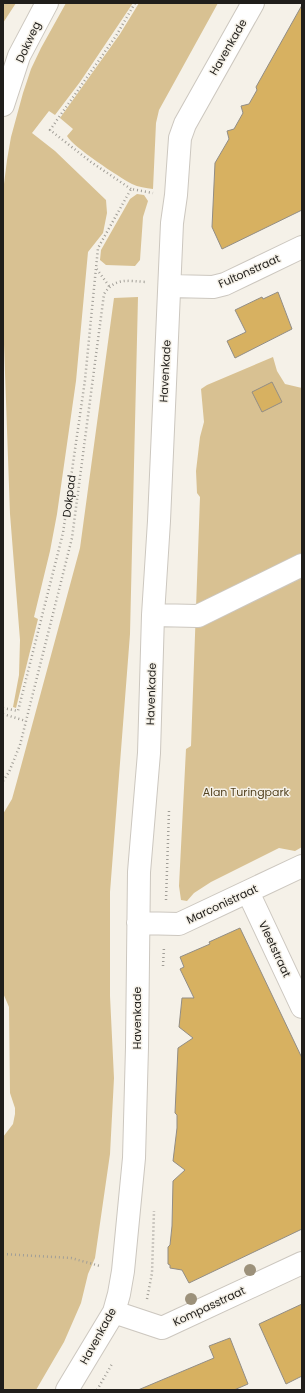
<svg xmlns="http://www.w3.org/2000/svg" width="305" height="1393" font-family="Poppins,sans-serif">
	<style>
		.green { fill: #d8c192 }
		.building { fill: #d7b161; stroke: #928d85 }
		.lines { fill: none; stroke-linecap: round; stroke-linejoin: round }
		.minor-casing { stroke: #ccc7bf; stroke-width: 24 }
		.major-casing { stroke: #ccc7bf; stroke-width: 24 }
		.path { stroke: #a19e97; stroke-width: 2.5; stroke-dasharray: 1 3; stroke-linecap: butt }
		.minor { stroke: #fff; stroke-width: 22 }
		.major { stroke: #fff; stroke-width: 22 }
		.tree { fill: #9c917a }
		.labels { text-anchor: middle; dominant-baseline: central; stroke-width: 3; stroke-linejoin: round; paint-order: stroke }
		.street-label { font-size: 11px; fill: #201e1b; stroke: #f5f1e8 }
		.park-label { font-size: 11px; fill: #534220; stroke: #f5f1e8 }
	</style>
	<rect width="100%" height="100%" fill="#f5f1e8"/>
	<path class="green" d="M3 3H16L3 23Z
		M66 3H133L80 82 55 115 49 111 32 133 55 151 106 200 107 213 103 233 88 252 76 381 57 514 50 551 34 617 38 619 16 708 13 707 19 675 20 640 10 514 3 316V192L7 160 11 137 23 93 31 69 41 48Z
		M139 3H218L159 110 156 123 153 189C146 188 138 187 132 184 119 177 73 147 67 136L73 129 60 118 120 34Z
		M137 194 144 195 148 201 143 217 140 260 135 266 106 265 100 260 101 250 130 199Z
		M138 297 130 634 110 892V996L114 1078 110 1154 95 1258 88 1274 81 1303 64 1342 36 1390H3V1137L13 1124 15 1114V1108L10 1093 9 1007 3 993V814L12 799 17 781 80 548 114 298Z
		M273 357 277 371 285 384 302 388V847L295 851 279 848 211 882 194 893 187 901 181 900 179 886 186 749 191 746 200 497 197 493 196 471 200 437 204 422 201 389 207 385Z"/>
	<path class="building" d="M302 5V210L222 249 212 227 215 163 229 139 227 131 234 129 243 113 241 106 249 104 257 90 256 87Z
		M278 292 292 329 235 358 227 341 246 332 235 310 262 297 263 299Z
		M272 382 282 402 262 412 252 392Z
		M240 928 302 1058V1229L189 1283 182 1270 170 1268V1265L168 1264V1247L170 1245 172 1226 173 1181 185 1170 173 1161 177 1128V1115L175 1113 178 1048 193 1038 179 1027 182 998H194L180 969 184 967 180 957 210 944 209 942Z
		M302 1304V1376L286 1384 259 1324Z
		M230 1338 248 1384 234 1390H138L214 1358 209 1346Z"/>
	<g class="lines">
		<g class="minor-casing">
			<path id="minor" d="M170 286 213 287 225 284 302 247
				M153 615 198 616 302 565
				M248 892 302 1007
				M138 923 179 924 302 866
				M114 1312 162 1328 302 1263
				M67 1390 114 1312 119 1294 123 1271 134 1158 137 1047 139 872 149 753 153 615 159 521 172 223 176 195 180 138 185 124 253 3"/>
		</g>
		<g class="major-casing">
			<path id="major" d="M3 105 19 56 47 3"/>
		</g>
		<path class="path" d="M131 189 91 162 50 130 116 36 135 3
			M109 286 96 268 98 248 131 189 153 193
			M3 708 18 711 63 533 85 380 96 268
			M3 714 26 721
			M3 781 9 772 20 745 72 538 104 294C115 277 128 281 146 282
			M166 900 169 811
			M163 966 164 947
			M3 1254 71 1258 100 1266
			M147 1299 152 1273 154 1211
			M97 1390 112 1364"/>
		<use href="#minor" class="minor"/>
		<use href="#major" class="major"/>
	</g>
	<g class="tree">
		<circle cx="250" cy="1270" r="6"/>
		<circle cx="191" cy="1299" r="6"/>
	</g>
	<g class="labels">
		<g class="street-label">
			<text transform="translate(28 42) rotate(-65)">Dokweg</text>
			<text transform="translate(228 47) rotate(-60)">Havenkade</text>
			<text transform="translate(249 271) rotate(-24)">Fultonstraat</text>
			<text transform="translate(165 371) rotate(-87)">Havenkade</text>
			<text transform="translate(69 496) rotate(-83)">Dokpad</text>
			<text transform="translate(151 694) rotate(-88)">Havenkade</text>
			<text transform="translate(222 904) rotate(-25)">Marconistraat</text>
			<text transform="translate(275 949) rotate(65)">Vleetstraat</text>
			<text transform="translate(137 1018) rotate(-90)">Havenkade</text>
			<text transform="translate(209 1306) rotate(-25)">Kompasstraat</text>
			<text transform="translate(98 1336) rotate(-61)">Havenkade</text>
		</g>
		<g class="park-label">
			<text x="246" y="792">Alan Turingpark</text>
		</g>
	</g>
	<rect width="305" height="1393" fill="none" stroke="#201e1b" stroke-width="8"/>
</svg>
